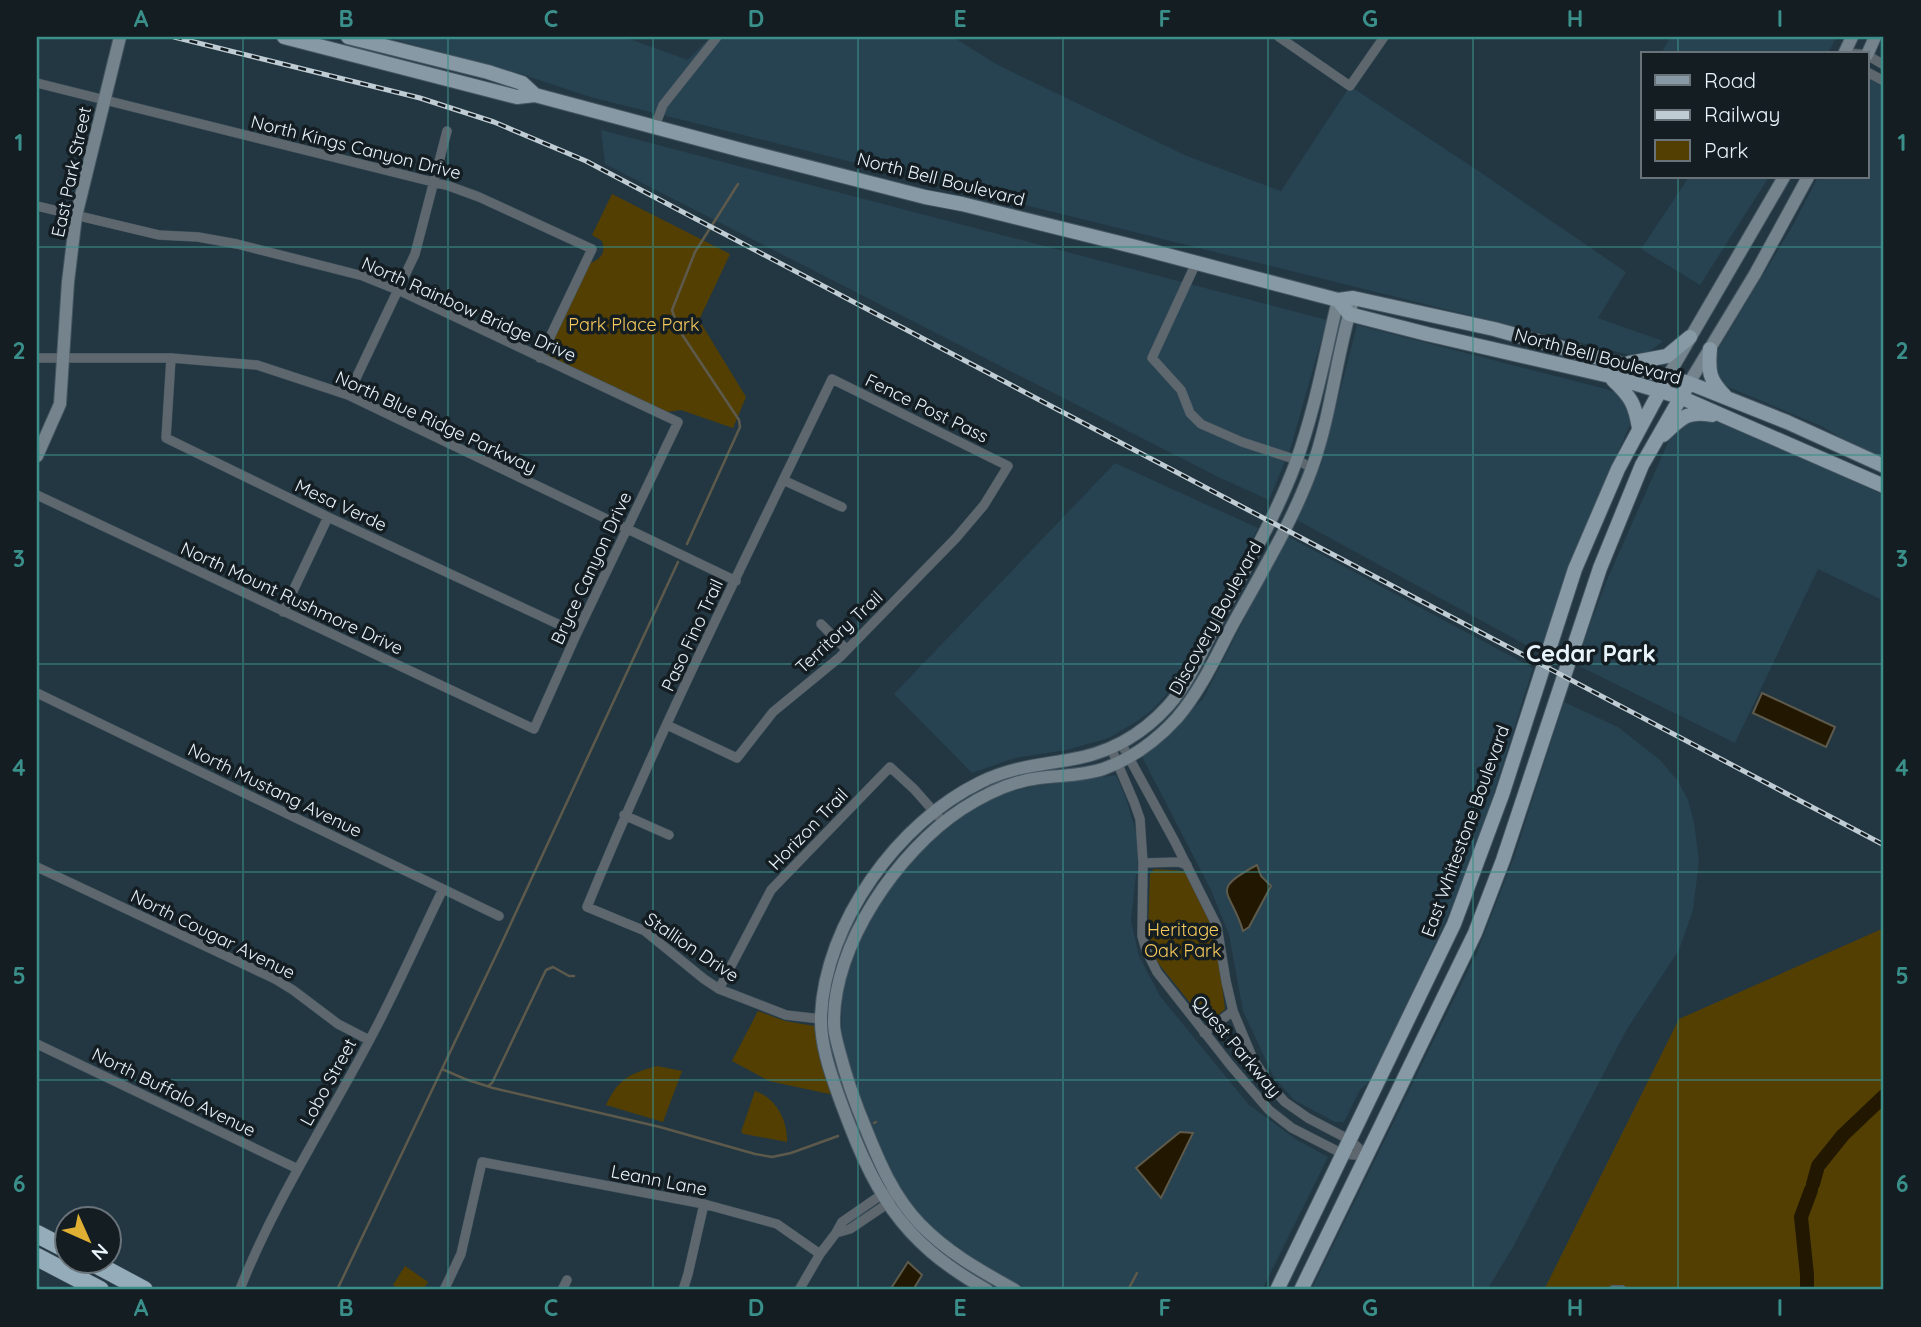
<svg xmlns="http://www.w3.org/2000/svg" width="1921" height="1327" font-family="Quicksand,sans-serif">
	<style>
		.built { fill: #274251 }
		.green { fill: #543f02 }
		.water { fill: #221801; stroke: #5d5a4c; stroke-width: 2 }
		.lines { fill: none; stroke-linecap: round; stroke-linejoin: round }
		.stream { stroke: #5d5a4c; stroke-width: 2.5 }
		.river { stroke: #221801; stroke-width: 14 }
		.street-casing { stroke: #435560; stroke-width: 10 }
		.secondary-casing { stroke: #435560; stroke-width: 14 }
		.primary-casing { stroke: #435560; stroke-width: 16 }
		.highway-casing { stroke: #435560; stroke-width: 19 }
		.street { stroke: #5e676d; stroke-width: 9 }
		.secondary { stroke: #74838c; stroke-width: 12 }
		.primary { stroke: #8699a4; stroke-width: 14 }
		.highway { stroke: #95acba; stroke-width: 18 }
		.rail-casing { stroke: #bfccd4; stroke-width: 5 }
		.rail { stroke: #141d22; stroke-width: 2.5; stroke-dasharray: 8; stroke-linecap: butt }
		.grid { fill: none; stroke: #3a8f8a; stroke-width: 2; stroke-opacity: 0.55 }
		.labels { text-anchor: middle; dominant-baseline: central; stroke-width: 7; stroke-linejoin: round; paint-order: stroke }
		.street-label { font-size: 18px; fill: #e8f4fb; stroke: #141d22 }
		.park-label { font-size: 18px; fill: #f7ca5d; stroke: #141d22 }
		.district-label { font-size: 24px; font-weight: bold; fill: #e8f4fb; stroke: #141d22 }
		.neatline { fill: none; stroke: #3a8f8a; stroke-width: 2.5 }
		.grid-label { font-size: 23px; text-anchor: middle; font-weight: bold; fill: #3a8f8a }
	</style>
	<rect width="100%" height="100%" fill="#233742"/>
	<path class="built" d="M385 37H624L688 60 710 37H953L998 65 1187 156 1281 191 1350 86 1477 170 1626 272 1598 318 1663 341 1643 357 1626 354 590 97 521 74Z
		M1670 37H1836L1828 54H1661Z
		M1871 80 1884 86V459L1838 436 1821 426 1721 384 1712 360 1793 225 1818 177H1867V81Z
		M601 130 1327 320 1290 450 1269 500 1218 477 605 164Z
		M1689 177H1769L1700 285 1641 249Z
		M1357 325 1606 389 1625 396 1630 410V425L1586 524 1539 652 1297 520 1321 465Z
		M1704 416 1796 454 1884 495V601L1818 569 1735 743 1575 664 1606 582 1674 429 1681 423Z
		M1115 463 1258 528 1191 657 1167 694 1152 710 1136 722 1109 738 1067 750 1015 758 972 773 894 694Z
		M1287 536 1533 668 1492 799 1463 883 1372 1079 1360 1090 1344 1122H1335L1294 1100 1273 1076 1243 1011 1229 935 1211 890 1142 757 1203 699Z
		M1564 702 1618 727 1660 760 1678 781 1688 800 1694 822 1699 861 1693 910 1679 950 1627 1029 1513 1247 1487 1290H1311L1478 950 1515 854Z
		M1116 775 1126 798 1137 836 1138 874 1136 875 1131 921 1139 956 1160 996 1249 1105 1297 1140 1328 1157 1262 1290H1016L971 1260 926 1222 911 1205 893 1178 874 1137 841 1041 842 996 847 968 877 904 911 858 933 837 966 812 1005 793 1035 786Z"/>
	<path class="green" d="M612 194 730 254 699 320 746 397 733 428 681 410 667 412 548 356 547 353 590 263C601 259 606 253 602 241L592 235Z
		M1154 869 1184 871 1187 873 1212 921 1217 942 1225 1009 1210 1022 1204 1020 1154 958 1148 931 1150 874Z
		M1884 928V1290H1544L1679 1019Z
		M758 1011 785 1021 814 1026 816 1029 834 1095 769 1081 732 1061Z
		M657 1066 682 1071 663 1122 606 1105C619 1078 629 1074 657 1066Z
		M755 1091C776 1098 788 1121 787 1142L744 1134 741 1132Z
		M405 1266 428 1282 423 1290H401L393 1285Z"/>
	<path class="water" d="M1762 693 1835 727 1826 747 1753 713Z
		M1257 865 1261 876 1271 886 1249 927 1243 931C1231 890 1208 891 1257 865Z
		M1180 1132 1193 1133 1161 1198 1136 1168Z
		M908 1262 922 1275 913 1290H890Z"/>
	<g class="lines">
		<path class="stream" d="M687 544 740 427 739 420 679 330 672 310 695 252 738 184
			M442 1069 465 1079 493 1088 660 1127 755 1154 772 1157 791 1153 838 1136
			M488 1086 492 1083 546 970 553 967 569 976H574
			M874 1123 876 1122
			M337 1290 499 949 678 562
			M1128 1290 1137 1273"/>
		<path class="river" d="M1813 1184 1818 1166 1843 1135 1884 1096
			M1807 1290V1275L1801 1217 1811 1190"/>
		<g class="street-casing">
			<path id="street" d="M1279 37 1350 86 1384 37
				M1844 53 1862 54
				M1867 55 1884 65
				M1867 72 1884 81
				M37 83 449 186 479 197 592 249 540 358
				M655 126 663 105 717 37
				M37 206 159 235 198 237 237 244 363 276 398 290 678 422 577 633 534 729 37 495
				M1196 263 1152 358 1181 390 1190 413 1201 424 1242 442 1297 460 1312 468
				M37 358H171L257 365 348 395 736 581
				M171 358 166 438 328 517 577 633
				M348 395 415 254 447 131
				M783 480 842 507
				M283 612 328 517
				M821 624 847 650
				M37 693 499 916
				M667 725 737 758 773 712 840 657 956 538 984 505 1008 466 832 379C748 554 660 728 587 907L645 931 704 979 719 989 786 1015 821 1019
				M1121 743 1175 842 1217 926 1226 981 1233 1011 1253 1059 1273 1089 1285 1102 1308 1118 1350 1140 1367 1156
				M1111 748 1134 802 1140 819 1143 863 1142 936 1146 950 1157 972 1231 1066 1269 1110 1292 1128 1343 1154 1367 1156
				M624 815 669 835
				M1143 863 1179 862 1187 865
				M37 867 275 979 293 990 338 1024 369 1040
				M719 989 771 890 890 767 914 789 944 823
				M1204 1033 1233 1011
				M37 1044 298 1169
				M836 1233 850 1229 887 1204 890 1199
				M240 1289C274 1203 325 1124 368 1043 395 993 418 940 443 889
				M444 1290 461 1254 482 1162 704 1204 777 1224 820 1254
				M562 1290 567 1280
				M683 1290 688 1274 704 1204
				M799 1290 820 1254 836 1233 842 1222 881 1195 887 1193
				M1613 1290H1622"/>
		</g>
		<g class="secondary-casing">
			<path id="secondary" d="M1844 54 1852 37
				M1867 55 1875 37
				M1668 376 1784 177
				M1689 383 1755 274 1808 177
				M37 456 60 404 68 282 76 216 120 37
				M987 1290C898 1240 873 1190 839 1097 830 1072 820 1043 821 1016 825 923 898 822 981 782 1009 768 1038 765 1068 760 1107 754 1141 736 1168 706 1192 679 1205 643 1222 612 1248 563 1277 514 1296 462 1315 410 1325 354 1338 300
				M1015 1290C981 1271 948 1253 920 1224 894 1197 880 1164 866 1129 855 1103 846 1077 839 1050 837 1042 834 1033 834 1024 832 946 898 851 962 809 984 795 1012 781 1039 778 1061 775 1082 776 1103 769 1131 759 1157 740 1177 718 1201 690 1216 656 1233 624 1261 573 1292 523 1312 468 1331 415 1336 358 1352 304"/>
		</g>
		<g class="primary-casing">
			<path id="primary" d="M284 37 517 97 535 95 741 150 925 197 962 204 1140 248 1338 300 1353 298 1494 329 1689 383 1787 422 1884 466
				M348 37 488 72 522 83 535 95
				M1338 300 1349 314 1427 334 1610 376 1680 397 1884 486
				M1710 349C1708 371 1709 380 1725 396
				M1629 363 1667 356 1690 337
				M1613 380C1631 397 1635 404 1639 428
				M1663 435C1681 419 1686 410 1712 415
				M1277 1290 1454 924 1502 795 1575 569 1618 469 1668 376
				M1301 1290 1475 933 1503 860 1600 568 1642 465 1689 383"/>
		</g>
		<g class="highway-casing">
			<path id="highway" d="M37 1234 66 1249
				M37 1257 100 1290
				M88 1260 144 1290"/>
		</g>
		<use href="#street" class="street"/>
		<use href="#secondary" class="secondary"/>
		<use href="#primary" class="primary"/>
		<use href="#highway" class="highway"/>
		<g class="rail-casing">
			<path id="rail" d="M174 37 420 98 494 122 586 161 1884 845"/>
		</g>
		<use href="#rail" class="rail"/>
	</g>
	<path class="grid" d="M243 37V1290M448 37V1290M653 37V1290M858 37V1290M1063 37V1290M1268 37V1290M1473 37V1290M1678 37V54M1678 177V1290M37 247H1884M37 455H1884M37 664H1884M37 872H1884M37 1080H1884"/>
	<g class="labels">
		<g class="street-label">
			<text transform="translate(356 147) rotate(14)">North Kings Canyon Drive</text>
			<text transform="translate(71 172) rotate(-78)">East Park Street</text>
			<text transform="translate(941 179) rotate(14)">North Bell Boulevard</text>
			<text transform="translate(469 309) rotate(24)">North Rainbow Bridge Drive</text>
			<text transform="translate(1598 356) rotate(15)">North Bell Boulevard</text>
			<text transform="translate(927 408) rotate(26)">Fence Post Pass</text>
			<text transform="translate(436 422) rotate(25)">North Blue Ridge Parkway</text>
			<text transform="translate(341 505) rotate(25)">Mesa Verde</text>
			<text transform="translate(591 568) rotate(-65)">Bryce Canyon Drive</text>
			<text transform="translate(292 598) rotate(25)">North Mount Rushmore Drive</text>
			<text transform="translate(1215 618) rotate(-61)">Discovery Boulevard</text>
			<text transform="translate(839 632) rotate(-43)">Territory Trail</text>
			<text transform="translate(692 635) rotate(-65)">Paso Fino Trail</text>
			<text transform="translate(275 790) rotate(26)">North Mustang Avenue</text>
			<text transform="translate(808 829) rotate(-46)">Horizon Trail</text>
			<text transform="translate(1465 831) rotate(-70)">East Whitestone Boulevard</text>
			<text transform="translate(213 934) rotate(26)">North Cougar Avenue</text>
			<text transform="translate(692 947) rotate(34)">Stallion Drive</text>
			<text transform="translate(1237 1046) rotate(50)">Quest Parkway</text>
			<text transform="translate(328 1082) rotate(-61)">Lobo Street</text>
			<text transform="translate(174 1092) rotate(26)">North Buffalo Avenue</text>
			<text transform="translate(659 1180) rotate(11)">Leann Lane</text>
		</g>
		<g class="park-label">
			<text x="634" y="324">Park Place Park</text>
			<text x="1183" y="929">Heritage<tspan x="1183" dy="21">Oak Park</tspan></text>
		</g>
		<g class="district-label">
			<text x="1591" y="653">Cedar Park</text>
		</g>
	</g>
	<rect width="1921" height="1327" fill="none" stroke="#141d22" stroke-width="77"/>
	<rect x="1641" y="52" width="228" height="126" fill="#141d22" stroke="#697379" stroke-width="2"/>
	<rect x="1655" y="75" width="35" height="10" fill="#8699a4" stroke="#697379" stroke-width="2"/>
	<text x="1704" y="88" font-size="21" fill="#e8f4fb">Road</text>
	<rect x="1655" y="110" width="35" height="10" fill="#bfccd4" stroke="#697379" stroke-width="2"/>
	<text x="1704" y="122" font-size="21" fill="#e8f4fb">Railway</text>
	<rect x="1655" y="140" width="35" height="21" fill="#543f02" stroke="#697379" stroke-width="2"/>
	<text x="1704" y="158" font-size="21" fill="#e8f4fb">Park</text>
	<g transform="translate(88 1240) rotate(135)"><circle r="33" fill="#141d22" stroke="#697379" stroke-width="2"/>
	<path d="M0-5L12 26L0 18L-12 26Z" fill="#e0b034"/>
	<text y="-10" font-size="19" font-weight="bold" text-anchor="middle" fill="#e8f4fb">N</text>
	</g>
	<rect x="38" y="38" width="1844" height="1250" class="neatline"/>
	<g class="grid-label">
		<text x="141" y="27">A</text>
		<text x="346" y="27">B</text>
		<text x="551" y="27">C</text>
		<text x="756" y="27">D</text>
		<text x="960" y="27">E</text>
		<text x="1165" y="27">F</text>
		<text x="1370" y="27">G</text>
		<text x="1575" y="27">H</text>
		<text x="1780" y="27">I</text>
		<text x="19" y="151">1</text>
		<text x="1902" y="151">1</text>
		<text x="19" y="359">2</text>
		<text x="1902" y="359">2</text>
		<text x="19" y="567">3</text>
		<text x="1902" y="567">3</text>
		<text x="19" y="776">4</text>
		<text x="1902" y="776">4</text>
		<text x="19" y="984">5</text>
		<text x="1902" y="984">5</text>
		<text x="19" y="1192">6</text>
		<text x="1902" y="1192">6</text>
		<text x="141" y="1316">A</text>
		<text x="346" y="1316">B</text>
		<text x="551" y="1316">C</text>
		<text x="756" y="1316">D</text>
		<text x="960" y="1316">E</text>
		<text x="1165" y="1316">F</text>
		<text x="1370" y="1316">G</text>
		<text x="1575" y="1316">H</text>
		<text x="1780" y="1316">I</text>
	</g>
</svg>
